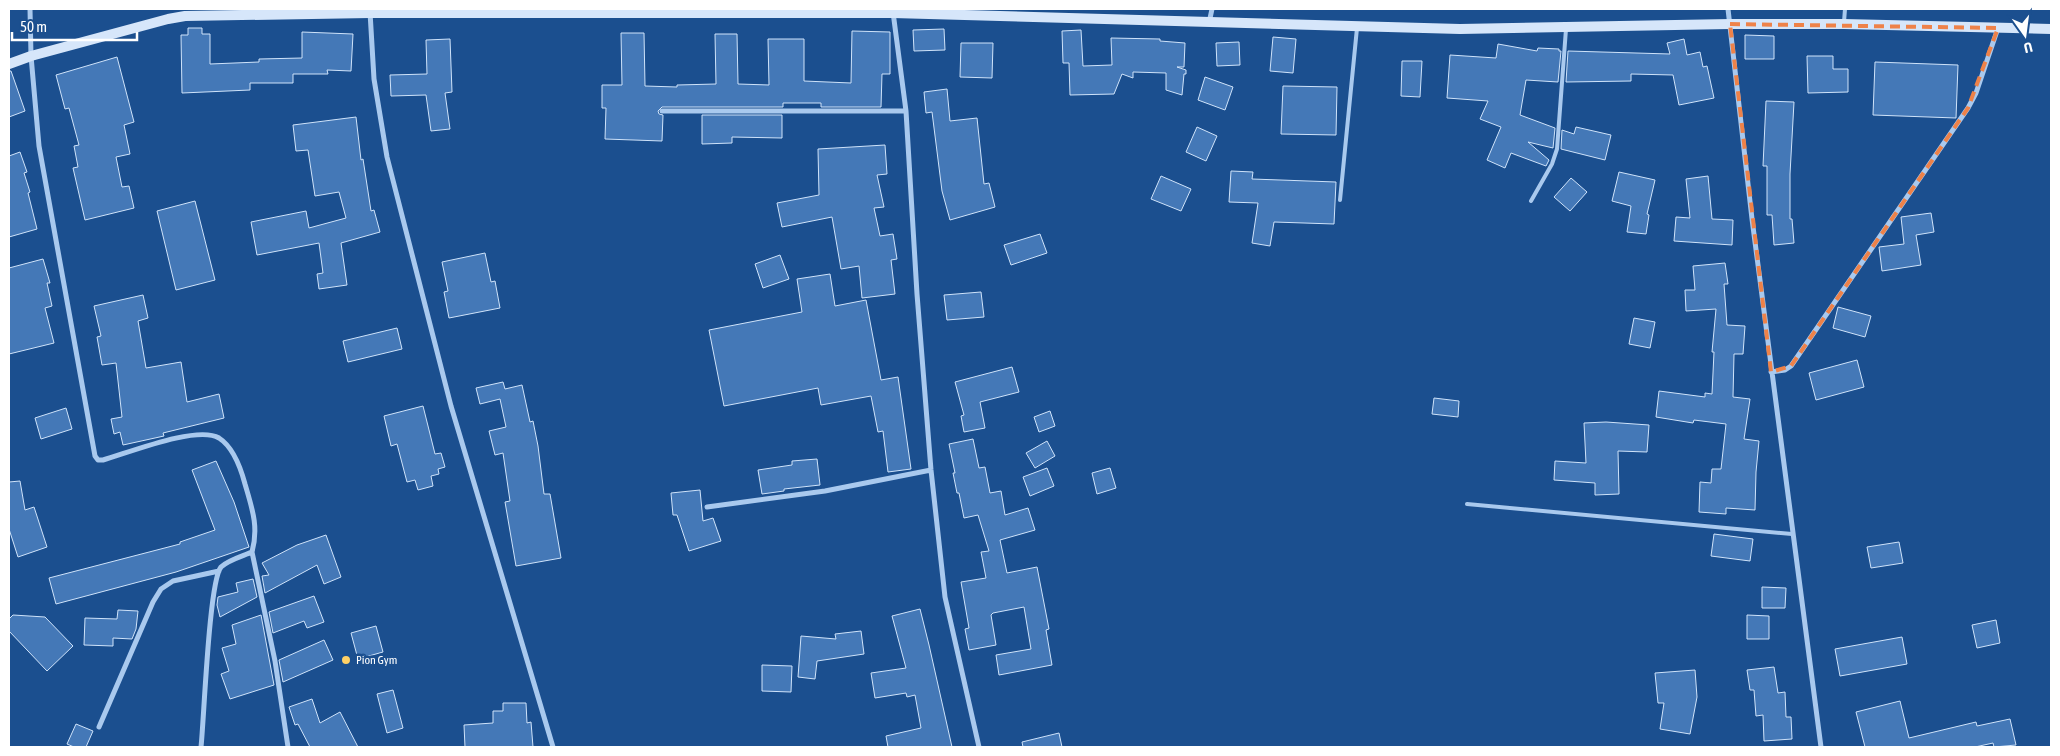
<svg xmlns="http://www.w3.org/2000/svg" width="2060" height="756" font-family="'Asap Condensed',sans-serif">
	<style>
		.building { fill: #4478b7; stroke: #cfe3fa }
		.lines { fill: none; stroke-linecap: round; stroke-linejoin: round }
		.lane { stroke: #a9c9ee; stroke-width: 4 }
		.street { stroke: #a9c9ee; stroke-width: 5 }
		.secondary { stroke: #d6e6fa; stroke-width: 10 }
		.marked { fill: none; stroke: #ee8249; stroke-width: 4; stroke-dasharray: 10 6; stroke-linejoin: round }
		.poi-dot { fill: #ffd166; stroke: #1b4f8f; stroke-width: 2 }
		.labels { text-anchor: middle; dominant-baseline: central; stroke-width: 5; stroke-linejoin: round; paint-order: stroke }
		.poi-label { font-size: 12px; fill: #fff; stroke: #1b4f8f; text-anchor: start }
	</style>
	<rect width="100%" height="100%" fill="#1b4f8f"/>
	<path class="building" d="M188 28H202V34H210V64L259 62V59L302 58V32L353 34 351 71 327 70 328 74H293V83H250V90L182 93 181 35H188Z
		M944 29 945 50 914 51 913 30Z
		M1081 30 1083 66 1112 65 1111 38 1160 39V41L1185 43 1184 67H1177L1186 70V74H1184L1182 95 1166 90V73L1133 72V78L1122 74 1114 94 1070 95 1069 63H1063L1062 31Z
		M852 31 890 32V74H882L881 107H821V103H783V107H662L658 111 659 114 663 115 662 141 605 139 606 108H602V85H622L621 33H644L645 86 677 87V85L716 84 715 34H737L738 84 769 85 768 39H804V81L851 83Z
		M1745 35 1774 36V59H1745Z
		M1273 37 1296 39 1293 73 1270 71Z
		M450 39 452 92 445 93 450 129 431 131 426 95 391 96 390 75 427 74 426 40Z
		M1684 39 1687 55 1700 52 1703 67 1707 66 1714 98 1679 105 1673 75 1631 74V81L1566 82 1568 51 1670 54 1667 43Z
		M1239 42 1240 65 1217 66 1216 43Z
		M961 43H993L992 78 960 77Z
		M1498 44 1537 51 1538 48 1559 49V51H1561L1558 82 1526 80 1520 115 1555 128 1553 148 1528 142 1549 160 1546 166 1511 153 1505 168 1487 160 1501 127 1480 119 1488 101 1447 98 1450 55 1496 58Z
		M1807 56H1833V69H1848V92L1808 93Z
		M117 57 134 122 124 125 130 154 116 157 122 187 129 186 134 208 85 220 73 168 78 167 74 146 79 145 69 108 65 109 56 75Z
		M1402 61H1422L1420 97 1401 96Z
		M1875 62 1958 65 1956 118 1873 115Z
		M9 71H11L25 111 9 117Z
		M1205 77 1233 87 1225 110 1198 100Z
		M1283 86 1337 87 1336 135 1281 134Z
		M947 89 950 121 977 118 984 184 989 183 995 207 950 220 942 191 932 112 926 113 924 92Z
		M1766 101 1794 102 1790 174V219H1792L1794 243 1774 245 1772 215H1767V166H1763Z
		M702 115H782V138L732 137V143L702 144Z
		M356 117 361 160 363 159 371 211 374 210 380 232 341 243 347 285 319 289 317 274 323 273 319 243 257 255 251 222 306 211 309 228 346 218 339 192 315 196 308 150 296 151 293 125Z
		M1197 127 1217 136 1206 161 1186 152Z
		M1576 127 1611 135 1605 160 1561 149 1562 130 1574 134Z
		M885 145 887 174 877 175 884 207 874 208 880 236 893 234 897 259 891 260 895 294 862 298 859 266 841 269 832 217 782 227 777 203 819 195 818 149Z
		M20 152 27 172 24 173 30 192 28 193 37 229 9 237V156Z
		M1231 171 1253 172 1252 179 1336 182 1334 224 1274 222 1270 246 1252 243 1258 203 1229 202Z
		M1619 172 1655 180 1647 214 1649 215 1646 234 1627 232 1631 206 1612 201Z
		M1161 176 1191 189 1181 211 1151 199Z
		M1708 176 1712 219 1733 220 1732 245 1674 241 1676 217 1690 218 1686 179Z
		M1571 178 1587 192 1570 211 1554 197Z
		M195 201 215 280 176 290 157 211Z
		M1931 213 1934 232 1916 235 1921 265 1882 271 1879 247 1904 244 1901 217Z
		M1040 234 1047 253 1011 265 1004 245Z
		M485 253 491 282 495 281 500 308 449 318 444 292 448 291 442 262Z
		M780 255 789 279 763 288 755 264Z
		M43 259 50 283H47L52 306 45 308 54 343 9 354V268Z
		M1725 263 1728 284H1724L1727 325 1745 326 1743 354H1734L1733 397 1750 399 1744 439 1759 441 1756 472 1755 510 1726 508V514L1699 512 1700 482 1711 483 1712 469H1721L1726 424 1694 420 1693 423 1656 417 1659 391 1705 397V393L1712 394 1714 352H1712L1716 309 1686 311 1685 290H1695L1693 266Z
		M830 274 835 306 866 300 881 380 898 377 911 469 888 472 883 431 878 432 871 396 821 405 818 388 724 406 709 330 802 312 797 279Z
		M981 292 984 317 947 320 944 295Z
		M143 295 148 318 138 321 146 368 181 362 187 402 219 394 224 418 163 433 164 436 123 445 120 432 114 434 111 419 122 417 116 363 102 365 97 337 101 336 94 306Z
		M1838 307 1871 316 1865 337 1833 328Z
		M1634 318 1655 322 1650 348 1629 344Z
		M397 328 402 349 348 362 343 341Z
		M1857 360 1864 387 1816 400 1809 373Z
		M1012 367 1019 392 980 402 985 428 964 432 961 416 964 415 955 382Z
		M503 382 505 389 522 385 530 422 533 421 538 446 544 494H550L561 558 516 566 505 502 510 501 503 453 495 455 489 431 506 427 500 399 480 404 476 388Z
		M1434 398 1459 401 1458 417 1432 414Z
		M423 406 435 454 441 453 445 467 438 469 439 474 431 476 433 486 418 490 415 480 407 482 397 444 391 446 384 416Z
		M66 408 72 429 41 439 35 418Z
		M1050 411 1055 426 1039 432 1034 417Z
		M1606 422 1649 425 1647 452 1618 451 1619 494 1595 495V483L1554 480 1555 461 1586 463 1584 423Z
		M973 439 979 468 985 467 990 493 1001 491 1005 515 1028 508 1035 530 1000 540 1007 573 1037 567 1049 629 1046 630 1052 665 999 675 996 655 1031 649 1024 607 993 613 991 615 996 645 969 650 965 629 969 628 961 582 986 578 981 552 989 551 978 515 964 518 959 493H957L953 473H955L949 444Z
		M1047 441 1055 456 1035 468 1026 453Z
		M817 459 820 485 784 489V491L762 494 758 470 792 465V461Z
		M216 461 234 502 249 547 176 572 56 604 49 578 180 544V542L215 530 192 470Z
		M1047 468 1054 486 1030 496 1023 477Z
		M1110 468 1116 488 1097 494 1092 473Z
		M20 481 25 510 34 507 47 547 18 557 9 529V482Z
		M700 490 703 521 713 518 721 541 689 551 677 515H673L671 493Z
		M1714 534 1753 539 1750 561 1711 556Z
		M326 535 341 577 324 584 317 565 265 593 262 576 269 575 262 563 297 545Z
		M1899 542 1903 563 1871 568 1867 547Z
		M253 579 257 597 220 617 217 605 218 597 238 592 236 583Z
		M1762 587 1786 588 1785 608H1762Z
		M314 596 324 622 307 628 304 621 273 633 269 612Z
		M920 609 929 645 952 747H888L886 736 921 728 915 695 907 697 906 693 875 698 871 673 906 668 892 616Z
		M118 610 138 611 136 629 132 639 113 638V646L84 645 85 618 117 619Z
		M13 615 45 617 73 646 47 671 9 631V619Z
		M261 615 274 685 230 699 221 674 229 671 222 648 236 644 232 625Z
		M1747 615 1769 616V639H1747Z
		M1996 620 2000 643 1977 648 1972 625Z
		M376 626 383 652 358 659 351 633Z
		M861 631 864 654 817 661 815 679 798 677 801 636 836 639 835 634Z
		M1902 637 1907 664 1840 676 1835 649Z
		M324 640 333 660 283 682 279 660Z
		M762 665 792 666 791 692 762 691Z
		M1774 667 1778 693 1785 692 1786 717H1791L1792 739 1764 741 1763 715 1756 716 1754 690H1750L1747 670Z
		M1695 670 1697 697 1690 734 1660 729 1664 703H1658L1655 673Z
		M393 690 403 728 387 733 377 694Z
		M312 699 320 723 340 712 358 747H310L298 724 295 725 289 707Z
		M1900 701 1909 738 1976 722 1977 726 2010 719 2016 745 1994 747 1993 743 1975 747H1865L1856 712Z
		M503 703H526L527 723 531 722 533 747H465L464 725 493 723V711H503Z
		M76 724 93 731 86 747H74L67 744Z
		M1059 733 1062 747H1023L1022 742Z"/>
	<g class="lines">
		<path class="lane" d="M1844 22 1845 9
			M1340 200 1357 28
			M1531 201 1552 164 1557 149 1566 29
			M1467 504 1792 534"/>
		<path class="street" d="M30 9 31 56 39 146 95 456 98 460H103C128 453 197 425 219 438 233 447 241 469 245 484 252 508 259 527 252 552L275 661 288 747
			M1728 9 1752 219 1821 747
			M370 12 374 79 387 157 451 406 553 747
			M893 12 906 111 917 294 931 470 945 597 979 747
			M1209 23 1212 9
			M662 111H906
			M1771 372 1785 370 1791 366 1968 108 1976 93 1998 28
			M707 507 825 491 931 470
			M99 727 153 602 161 589 173 581 219 571
			M201 747C204 720 209 581 221 567 228 560 243 556 252 552"/>
		<path class="secondary" d="M9 64 31 56 168 19 185 16 370 13H893L1460 29 1730 24H1844L2051 29"/>
	</g>
	<path class="marked" d="M1730 24 1998 28 1968 108 1791 366 1771 372Z"/>
	<circle class="poi-dot" cx="346" cy="660" r="5"/>
	<g class="labels">
		<g class="poi-label">
			<text x="356" y="660">Pion Gym</text>
		</g>
	</g>
	<rect width="2060" height="756" fill="none" stroke="#ffffff" stroke-width="20"/>
	<g transform="translate(2025 35) rotate(166)" stroke="#1b4f8f" stroke-width="4" paint-order="stroke">
	<path d="M0-4L9 19L0 12L-9 19Z" fill="#ffffff"/>
	<text y="-8" font-size="14" font-weight="bold" text-anchor="middle" fill="#ffffff">U</text>
	</g>
	<path d="M12 32v8h125v-8" fill="none" stroke="#ffffff" stroke-width="2.5"/>
	<text x="20" y="32" font-size="15" fill="#ffffff" stroke="#1b4f8f" stroke-width="4" paint-order="stroke">50 m</text>
</svg>
